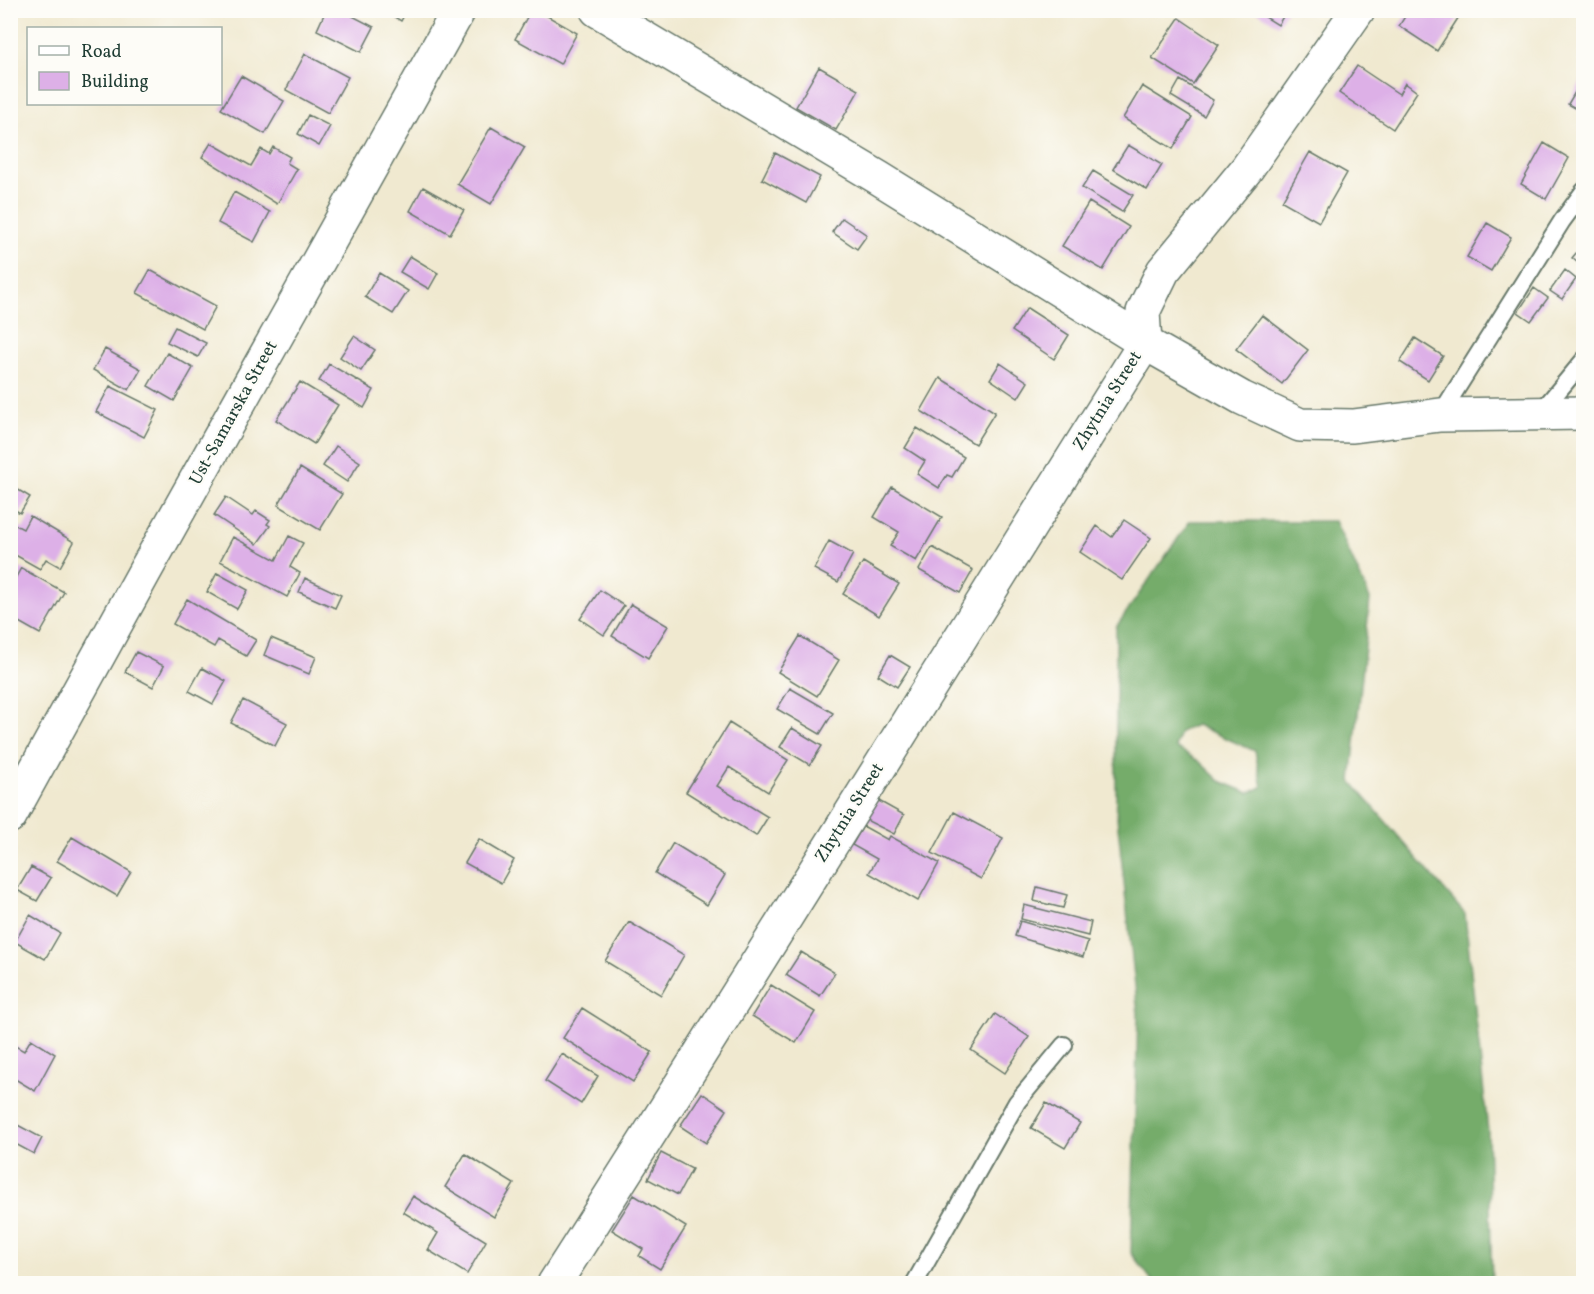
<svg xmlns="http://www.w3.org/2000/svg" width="1594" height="1294" font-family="Vollkorn,serif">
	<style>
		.forest { fill: #74ac6a; stroke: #4a744f; stroke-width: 1.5; fill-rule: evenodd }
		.building { fill: #ddb0e7 }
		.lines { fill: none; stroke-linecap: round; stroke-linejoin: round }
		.service-casing { stroke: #68796b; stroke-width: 20 }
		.minor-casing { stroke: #68796b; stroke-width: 36 }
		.tertiary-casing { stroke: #68796b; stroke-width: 36 }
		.service { stroke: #fff; stroke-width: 16 }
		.minor { stroke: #fff; stroke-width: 33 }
		.tertiary { stroke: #fff; stroke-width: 33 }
		.labels { text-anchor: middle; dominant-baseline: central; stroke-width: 4.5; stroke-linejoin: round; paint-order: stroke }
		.street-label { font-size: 18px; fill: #1f3d34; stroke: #fdfcf7 }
	</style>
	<rect width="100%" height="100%" fill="#fdfcf7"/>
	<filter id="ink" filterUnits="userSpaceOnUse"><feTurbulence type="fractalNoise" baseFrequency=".0167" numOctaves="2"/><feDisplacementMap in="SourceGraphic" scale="12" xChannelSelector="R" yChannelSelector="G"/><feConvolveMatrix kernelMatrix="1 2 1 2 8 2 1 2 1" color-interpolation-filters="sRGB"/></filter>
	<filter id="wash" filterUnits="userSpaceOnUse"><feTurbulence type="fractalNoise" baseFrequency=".008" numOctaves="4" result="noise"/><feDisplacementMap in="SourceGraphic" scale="24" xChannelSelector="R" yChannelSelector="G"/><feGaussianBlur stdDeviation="1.35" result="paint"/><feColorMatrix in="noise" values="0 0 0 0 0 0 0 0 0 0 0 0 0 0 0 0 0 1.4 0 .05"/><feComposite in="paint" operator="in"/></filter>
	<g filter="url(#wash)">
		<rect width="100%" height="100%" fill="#f0e9d0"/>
		<path class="forest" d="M1190 521H1335L1370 599 1351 781 1465 914 1488 1131 1492 1283H1154L1131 1253 1138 1014 1116 808V627ZM1196 725 1255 751 1262 787 1249 793 1220 781 1199 761 1175 747 1180 732Z"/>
		<g id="blocks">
			<path class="building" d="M326 10H341L374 27 361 52 317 30Z
				M383 10H407L401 21Z
				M531 10H537L577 33 560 64 515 39Z
				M1254 10H1287L1278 25Z
				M1409 10H1460L1462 12 1437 51 1399 26Z
				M1179 18 1219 45 1193 84 1152 58Z
				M305 54 348 77 328 113 286 90Z
				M1357 66 1399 94 1405 83 1417 92 1393 129 1339 93Z
				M819 67 859 90 836 130 796 107Z
				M241 76 284 101 265 134 221 109Z
				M1584 77V113L1568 104Z
				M1180 80 1213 100 1204 116 1171 96Z
				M1142 86 1192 117 1173 149 1123 118Z
				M308 115 330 126 319 146 298 134Z
				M491 127 525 147 491 204 457 184Z
				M211 143 251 166 261 149 269 154 273 147 290 157 287 163 297 169 277 204 202 157Z
				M1544 143 1569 158 1546 199 1521 184Z
				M1128 145 1162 165 1147 190 1113 169Z
				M1310 152 1347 173 1319 222 1282 201Z
				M775 153 820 177 806 203 762 179Z
				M1093 171 1133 195 1122 212 1082 188Z
				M423 187 464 210 450 234 410 211Z
				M234 192 270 212 254 242 218 223Z
				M1089 202 1129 227 1103 270 1062 246Z
				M842 218 867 235 857 249 832 232Z
				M1487 223 1511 237 1491 271 1467 257Z
				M1582 246 1584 247V268L1572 258Z
				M410 256 438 273 429 289 400 272Z
				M150 270 216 306 203 329 137 293Z
				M1565 270 1576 279 1562 299 1550 291Z
				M379 273 408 291 393 314 365 297Z
				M1534 288 1548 298 1531 321 1518 312Z
				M1027 308 1069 335 1054 359 1012 331Z
				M1262 315 1308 350 1282 384 1236 349Z
				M175 327 206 343 198 357 167 342Z
				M354 336 375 350 361 371 340 357Z
				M1415 338 1443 356 1428 380 1400 362Z
				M105 349 141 369 129 390 93 370Z
				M167 353 193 368 174 401 148 386Z
				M1000 363 1028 382 1018 398 990 379Z
				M329 364 374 390 364 408 319 381Z
				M940 378 995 412 975 444 921 411Z
				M300 382 338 405 314 444 276 420Z
				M110 386 158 410 144 437 96 412Z
				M917 428 964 457 952 477 947 475 939 488 917 474 925 461 905 448Z
				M336 446 360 462 347 482 323 466Z
				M300 468 342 494 320 530 278 505Z
				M10 485 30 497 20 513 10 507Z
				M892 487 942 517 916 561 890 546 899 532 874 517Z
				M226 497 253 515 256 511 270 520 267 524 270 526 257 544 214 515Z
				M30 516 74 542 60 567 46 559 40 569 10 552V522L23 529Z
				M1124 520 1151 538 1122 580 1080 552 1097 526 1112 537Z
				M289 536 303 543 290 567 300 573 287 597 220 561 233 537 276 560Z
				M829 541 853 554 838 582 814 569Z
				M932 547 973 570 960 593 919 570Z
				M863 562 899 584 879 616 843 594Z
				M21 568 64 592 40 634 10 617V588Z
				M217 573 248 590 237 609 207 592Z
				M305 578 341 595 335 608 299 592Z
				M600 590 624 606 604 635 580 619Z
				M187 599 256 640 246 656 218 640 214 647 173 624Z
				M631 604 668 626 648 658 612 636Z
				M800 636 839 660 817 696 778 672Z
				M271 638 316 657 309 674 264 655Z
				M136 652 164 666 153 687 125 672Z
				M890 655 910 667 897 687 878 675Z
				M202 668 226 681 213 704 189 691Z
				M790 688 833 713 820 734 777 709Z
				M243 700 287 723 275 746 231 723Z
				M729 723 788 760 768 792 729 767 717 786 768 817 756 836 686 792Z
				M792 728 822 746 810 765 780 747Z
				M877 800 904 815 894 834 866 820Z
				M954 812 1003 838 981 879 932 853Z
				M863 826 888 840 890 836 939 863 918 901 869 873 877 859 852 845Z
				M72 837 131 872 117 896 57 861Z
				M479 839 514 860 501 883 465 863Z
				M673 843 725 875 707 905 655 873Z
				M31 867 51 878 37 901 17 890Z
				M1037 887 1067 895 1063 908 1034 901Z
				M1024 905 1091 922 1088 936 1021 919Z
				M30 915 60 933 45 959 15 942Z
				M1020 921 1088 941 1083 957 1015 936Z
				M629 922 684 955 661 995 605 961Z
				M801 952 835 973 820 996 786 975Z
				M771 985 815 1012 796 1043 752 1016Z
				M582 1008 652 1052 633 1082 563 1038Z
				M995 1014 1029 1037 1005 1073 971 1050Z
				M31 1039 55 1054 35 1091 10 1076V1043L24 1051Z
				M562 1054 598 1076 581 1104 545 1081Z
				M702 1093 727 1110 706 1143 680 1126Z
				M1046 1103 1080 1123 1065 1148 1031 1128Z
				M12 1122 42 1138 34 1154 10 1141V1125Z
				M661 1153 692 1169 678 1195 648 1179Z
				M465 1154 514 1184 494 1217 445 1187Z
				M634 1195 686 1227 660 1269 639 1256 643 1249 612 1230Z
				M413 1196 486 1241 467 1274 428 1250 438 1233 403 1212Z"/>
		</g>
	</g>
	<g filter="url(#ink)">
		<use href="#blocks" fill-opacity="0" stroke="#68796b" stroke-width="1.5"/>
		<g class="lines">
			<g class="service-casing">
				<path id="service" d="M1540 413 1584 360
					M1440 415 1562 221 1584 191
					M914 1284 1017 1102 1064 1045"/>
			</g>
			<g class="minor-casing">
				<path id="minor" d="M597 10 879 178 1145 343 1242 398 1300 425 1353 426 1440 415 1584 413
					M554 1284C754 972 948 656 1145 343L1143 312 1163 271 1246 170 1358 10"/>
			</g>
			<g class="tertiary-casing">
				<path id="tertiary" d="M10 816 145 571 459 10"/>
			</g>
			<use href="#service" class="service"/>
			<use href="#minor" class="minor"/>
			<use href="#tertiary" class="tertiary"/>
		</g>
	</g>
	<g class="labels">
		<g class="street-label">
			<text transform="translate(1108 401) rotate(-58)">Zhytnia Street</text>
			<text transform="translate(234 413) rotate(-61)">Ust-Samarska Street</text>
			<text transform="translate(850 813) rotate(-58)">Zhytnia Street</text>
		</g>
	</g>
	<rect width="1594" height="1294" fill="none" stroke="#fdfcf7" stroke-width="36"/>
	<rect x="27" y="27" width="195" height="78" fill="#fdfcf7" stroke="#a4b0a9" stroke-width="1.5"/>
	<rect x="39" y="46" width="30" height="9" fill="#ffffff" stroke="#a4b0a9" stroke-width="1.5"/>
	<text x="81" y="57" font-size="18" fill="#1f3d34">Road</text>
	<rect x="39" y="72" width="30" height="18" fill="#ddb0e7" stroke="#a4b0a9" stroke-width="1.5"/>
	<text x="81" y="87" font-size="18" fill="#1f3d34">Building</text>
</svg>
